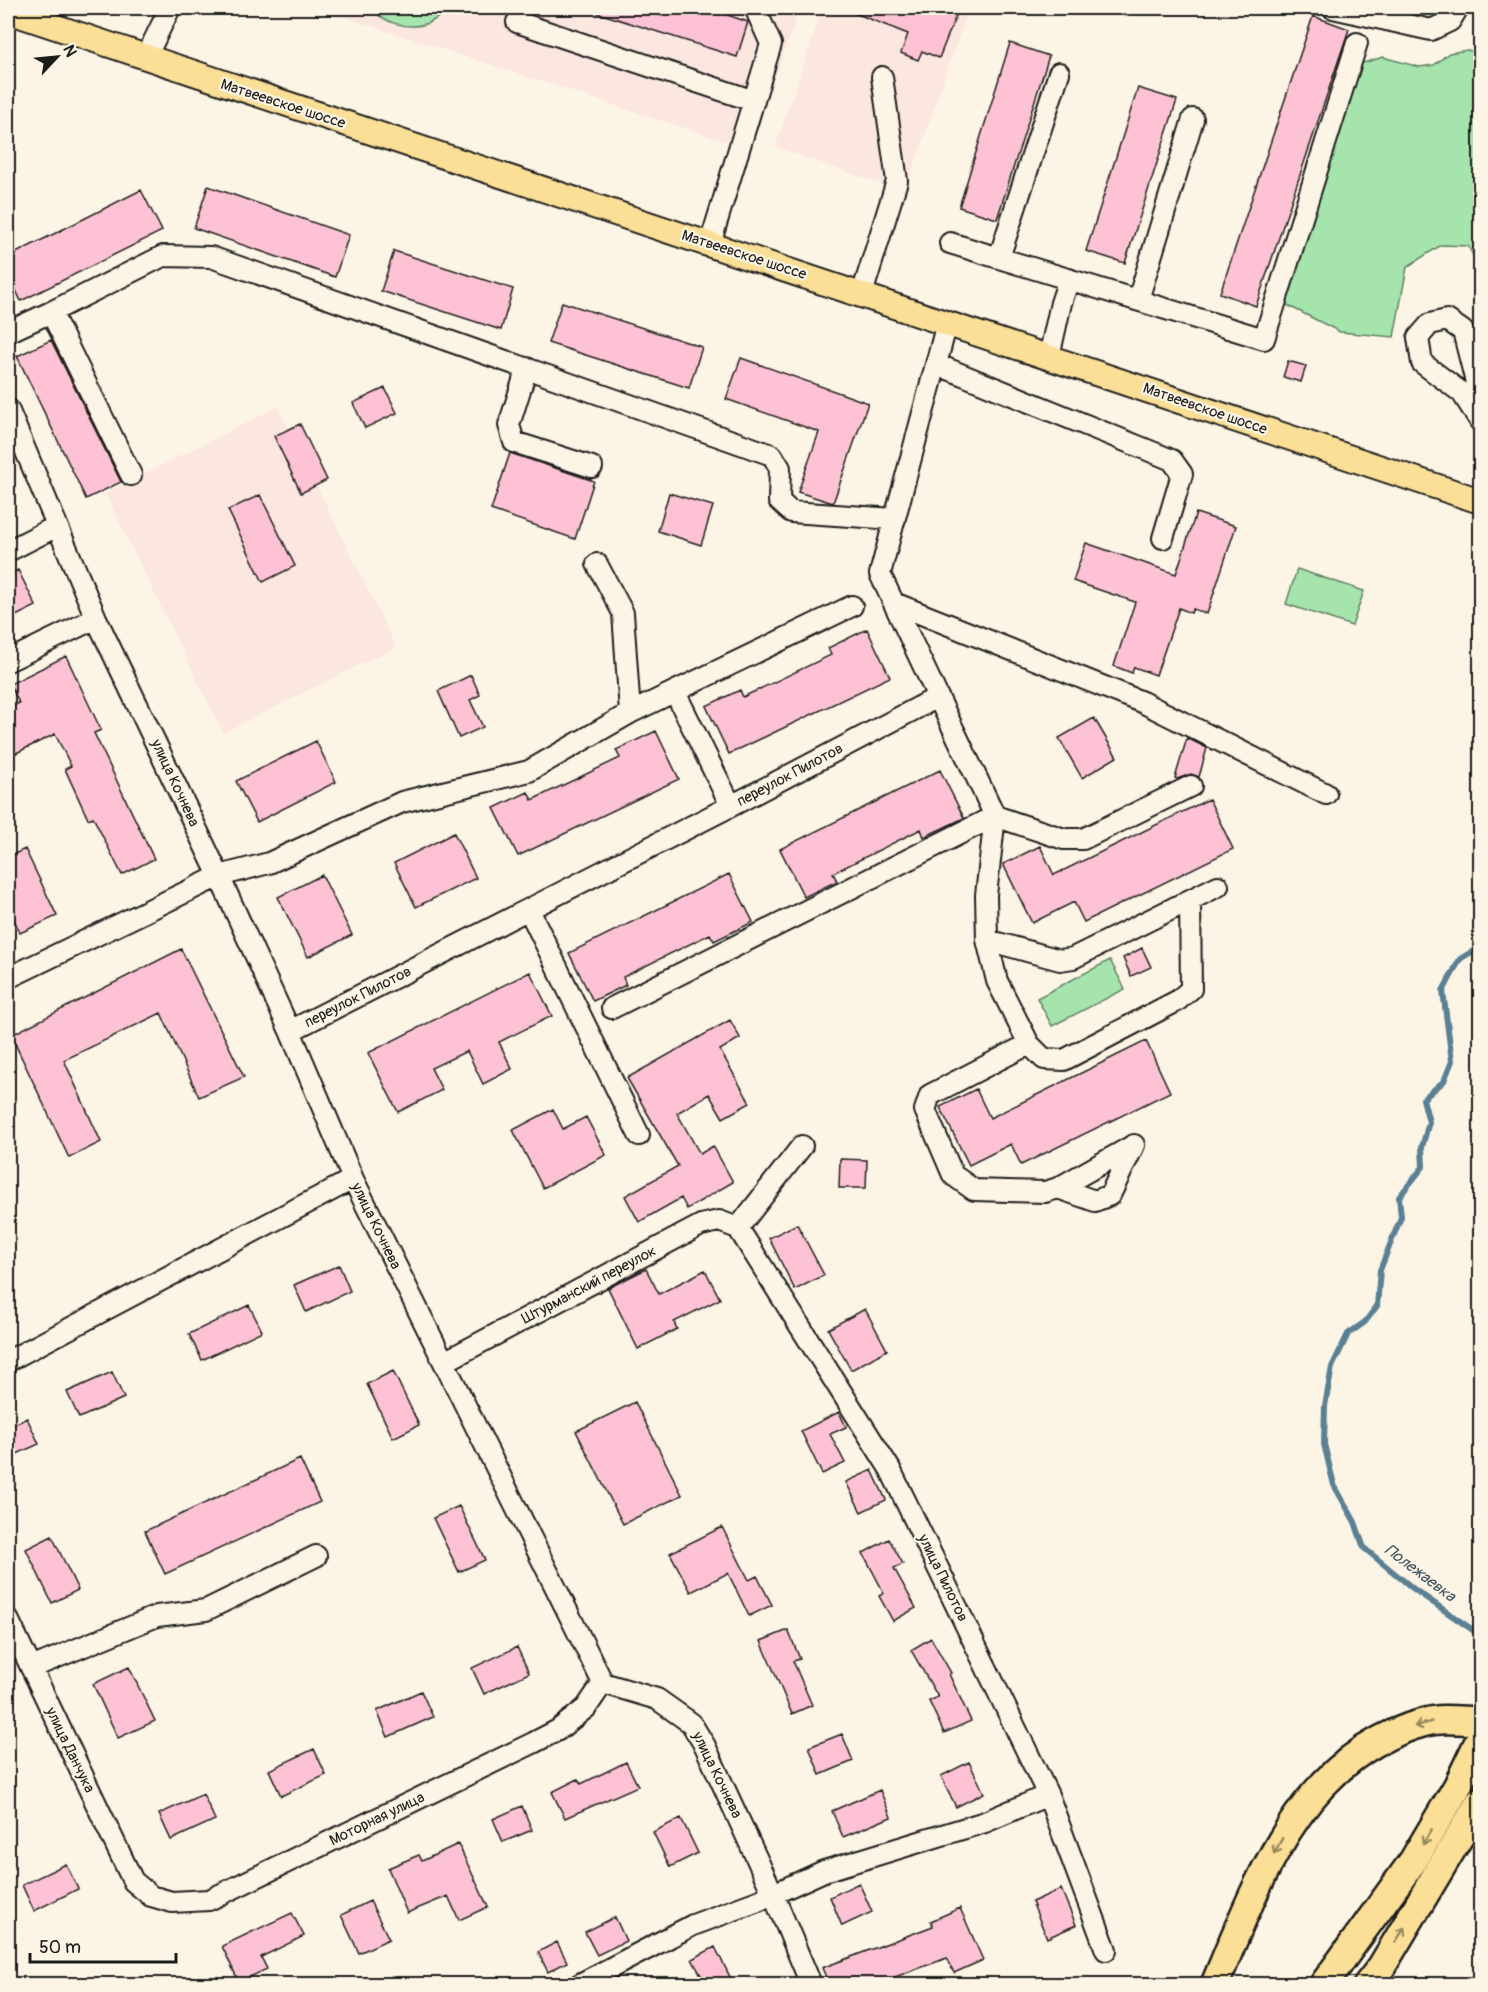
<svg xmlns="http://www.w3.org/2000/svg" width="1488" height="1992" font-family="Pangolin,sans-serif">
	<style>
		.built { fill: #fce6e0 }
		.green { fill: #a5e4ad; stroke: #608064; stroke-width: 1.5 }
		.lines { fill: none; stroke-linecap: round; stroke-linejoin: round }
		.stream { stroke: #5a8094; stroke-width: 6 }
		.building { fill: #fdc3d5; stroke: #1c1c1c; stroke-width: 1.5 }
		.minor-casing { stroke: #1c1c1c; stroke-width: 24 }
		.major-casing { stroke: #1c1c1c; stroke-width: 28 }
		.highway-casing { stroke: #1c1c1c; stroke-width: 32 }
		.minor { stroke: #fcf5e5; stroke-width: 20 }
		.major { stroke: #fbdf96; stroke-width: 24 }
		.highway { stroke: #fbdf96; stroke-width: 27 }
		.oneway { stroke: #97875f }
		.labels { text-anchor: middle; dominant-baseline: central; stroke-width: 4.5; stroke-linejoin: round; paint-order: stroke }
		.street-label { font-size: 15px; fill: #1c1c1c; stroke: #fcf5e5 }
		.water-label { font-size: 16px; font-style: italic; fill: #405662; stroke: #fcf5e5 }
	</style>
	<rect width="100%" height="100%" fill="#fcf5e5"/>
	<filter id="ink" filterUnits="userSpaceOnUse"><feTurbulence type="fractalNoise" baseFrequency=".0167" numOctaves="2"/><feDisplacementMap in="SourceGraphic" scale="12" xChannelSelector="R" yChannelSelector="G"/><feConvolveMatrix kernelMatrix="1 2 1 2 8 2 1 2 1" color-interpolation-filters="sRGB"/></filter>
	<g filter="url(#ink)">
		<path class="built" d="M316 8H800L749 149Z
			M823 8H969L905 192 775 147Z
			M278 407 396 647 223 733 105 493Z"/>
		<path class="green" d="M371 8H450C445 12 440 17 434 20 415 32 385 25 371 8Z
			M1467 50 1480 53V269L1468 246 1441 245 1407 267 1394 337 1340 332 1279 301 1356 65 1383 57 1419 67 1434 65 1449 53Z
			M1297 569 1364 591 1352 626 1286 604Z
			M1110 960 1125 989 1052 1026 1037 998Z"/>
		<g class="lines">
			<path class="stream" d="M1480 900 1478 907 1480 915
				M1480 939 1478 948 1460 959 1443 991 1452 1061 1444 1081 1423 1099 1429 1122 1422 1147 1423 1167 1399 1197 1401 1217 1380 1270 1377 1306 1365 1322 1348 1334 1332 1367 1325 1406 1324 1444 1334 1485 1355 1522 1364 1548 1415 1590 1480 1635"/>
		</g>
		<path class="building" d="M592 8H707L748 22 737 57 592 11Z
			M842 8H959L939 58 922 51 918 60 901 53 908 34Z
			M1313 16 1349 29 1256 306 1220 293Z
			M1010 43 1049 56 997 219 959 207Z
			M1138 88 1177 100 1125 263 1086 251Z
			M208 186 349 235 335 277 194 228Z
			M141 190 162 231 21 301 8 273V257Z
			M394 251 513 289 501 330 381 291Z
			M562 302 702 347 689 388 548 343Z
			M51 340 121 482 86 499 17 356Z
			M741 358 868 403 833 503 798 492 819 432 726 399Z
			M1288 361 1306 366 1301 382 1283 377Z
			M385 388 397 413 365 428 353 403Z
			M300 424 327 480 301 493 274 436Z
			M510 453 594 481 575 539 491 510Z
			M669 493 713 506 701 545 658 531Z
			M260 495 295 566 263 582 228 510Z
			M1196 513 1236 526 1207 614 1193 609 1191 613 1179 608 1156 675 1134 667 1132 673 1114 666 1135 602 1073 581 1086 543 1176 574Z
			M18 570 36 606 8 620V575Z
			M867 629 890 677 729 754 706 706 740 690 743 697 831 655 828 648Z
			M66 656 101 730 94 733 154 859 122 875 93 817 88 819 65 769 71 766 55 734 8 757V709L19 703 10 684Z
			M471 675 480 695 470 700 483 727 459 738 438 691Z
			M1094 718 1117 757 1082 778 1059 738Z
			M656 731 679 779 518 856 494 808 528 792 532 800 620 758 616 750Z
			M1187 738 1207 748 1199 777 1191 774 1177 779 1175 778Z
			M316 741 336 782 257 822 236 781Z
			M940 770 964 818 924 837 921 829 833 873 837 881 804 897 780 849Z
			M1209 799 1233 849 1084 922 1074 902 1032 923 1003 864 1040 846 1054 875Z
			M454 833 476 878 416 907 394 863Z
			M25 849 57 916 20 933 8 906V857Z
			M729 874 753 922 714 941 710 934 623 977 626 985 593 1001 569 953Z
			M322 875 352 935 308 957 278 897Z
			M1142 948 1151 967 1131 976 1123 958Z
			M181 949 244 1077 199 1097 161 1013 64 1060 101 1142 69 1158 11 1035Z
			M530 972 552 1016 499 1042 512 1069 483 1084 467 1051 431 1068 442 1090 398 1112 368 1053Z
			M730 1020 740 1038 720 1050 750 1103 723 1118 709 1094 677 1113 700 1154 713 1146 733 1182 687 1209 681 1198 639 1222 625 1196 678 1166 627 1078Z
			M1146 1041 1170 1092 1021 1165 1011 1144 969 1165 940 1107 976 1089 990 1118Z
			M553 1109 563 1129 586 1117 606 1155 543 1188 513 1130Z
			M840 1159 867 1160 866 1188H839Z
			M797 1224 824 1275 795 1290 769 1238Z
			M339 1265 350 1291 306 1312 294 1285Z
			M646 1269 659 1294 705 1270 720 1299 674 1322 677 1329 638 1349 608 1288Z
			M249 1305 262 1331 202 1360 189 1334Z
			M865 1309 887 1350 851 1370 828 1329Z
			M393 1371 419 1425 393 1438 367 1384Z
			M112 1372 124 1398 79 1418 67 1392Z
			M635 1402 682 1495 623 1524 576 1431Z
			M839 1412 846 1427 830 1434 845 1463 822 1474 801 1431Z
			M27 1418 39 1444 8 1458V1427Z
			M300 1459 320 1502 165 1574 145 1531Z
			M872 1470 886 1500 861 1512 846 1482Z
			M459 1506 485 1560 459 1572 433 1518Z
			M722 1527 749 1580 757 1576 772 1605 749 1616 728 1573 691 1592 670 1553Z
			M52 1536 78 1590 52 1603 26 1549Z
			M889 1539 903 1564 894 1568 916 1608 893 1621 879 1596 884 1593 863 1553Z
			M788 1630 800 1659 793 1661 812 1705 792 1714 761 1641Z
			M931 1638 951 1673 949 1674 971 1721 944 1733 929 1701 938 1697 911 1650Z
			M517 1647 529 1673 484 1694 472 1668Z
			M129 1667 155 1721 118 1738 93 1684Z
			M421 1691 433 1717 388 1737 377 1711Z
			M842 1734 853 1761 820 1775 809 1747Z
			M314 1749 326 1775 281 1796 269 1770Z
			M626 1762 638 1786 565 1818 552 1792 578 1779 581 1784Z
			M969 1762 984 1793 956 1807 941 1776Z
			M880 1790 891 1817 843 1837 832 1811Z
			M203 1794 215 1820 171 1840 159 1814Z
			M522 1806 532 1830 503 1842 493 1819Z
			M681 1818 698 1853 670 1867 653 1832Z
			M458 1844 488 1907 459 1920 448 1896 407 1913 388 1868 419 1855 422 1861Z
			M66 1864 78 1889 34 1911 22 1885Z
			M859 1883 872 1912 842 1926 830 1897Z
			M1061 1889 1076 1925 1047 1938 1032 1902Z
			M370 1901 389 1939 359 1953 341 1915Z
			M960 1908 983 1960 954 1973 947 1958 876 1984H829L822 1968 933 1926 931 1921Z
			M292 1913 304 1936 261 1957 267 1969 239 1982 222 1946Z
			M615 1917 626 1941 597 1955 585 1932Z
			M557 1942 567 1962 548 1972 538 1952Z
			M715 1947 730 1977 715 1984H706L692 1959Z"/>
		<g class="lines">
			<g class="minor-casing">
				<path id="minor" d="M1333 8 1431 30 1450 21 1458 8
					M517 22 754 101
					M146 57 170 8
					M950 243 1264 339 1357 43
					M710 244 771 44 755 8
					M999 258 1059 73
					M862 294 897 181 882 77
					M1138 300 1193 119
					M51 312 163 256 211 257 772 455 780 468 779 501 791 512 895 519
					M8 332 51 312 131 475
					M1049 357 1061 303 1069 279
					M936 364 1172 460 1182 474 1163 538
					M527 368 509 425 514 442 592 467
					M1480 398 1463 331 1447 320 1430 324 1418 338 1422 363 1462 393 1480 421
					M8 409 96 618 219 876 290 1031 353 1179 603 1683 657 1699 691 1723 705 1746 773 1894 811 1984
					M8 551 57 526
					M597 564 623 613 630 713
					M894 603 1142 702 1326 794
					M8 661 96 618
					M675 692 731 806
					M1190 900 1191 989 1177 1001 1064 1060 1044 1059 1029 1044 997 981 987 940 986 895 995 816 1064 839H1083L1191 786
					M529 910 639 1135
					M987 940 1060 960 1073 958 1218 886
					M8 978 219 876 269 863 402 802 529 771 630 713 852 606
					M612 1008 995 816 938 697
					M290 1031 731 806 938 697 880 574 947 323
					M1029 1044 930 1095 925 1110 953 1175 974 1190 1045 1192 1058 1188 1134 1145 1110 1195 1095 1201 1058 1188
					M738 1228 890 1469 1048 1795 1106 1950
					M738 1228 802 1146
					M8 1361 353 1179
					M444 1362 701 1225 719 1221 738 1228
					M8 1619 133 1881 151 1896 172 1902 209 1900 533 1743 558 1730 586 1708 603 1683
					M31 1668 157 1616 206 1610 316 1556
					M580 1984 693 1925 758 1901 824 1871 985 1822 1048 1795"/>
			</g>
			<g class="major-casing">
				<path id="major" d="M8 11 1480 501"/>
			</g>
			<g class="highway-casing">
				<path id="highway" d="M1215 1984C1259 1879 1303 1754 1426 1722 1442 1717 1464 1721 1480 1721
					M1324 1984 1413 1861 1457 1787 1480 1739
					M1368 1984 1382 1966 1480 1802"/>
			</g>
			<use href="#minor" class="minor"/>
			<use href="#major" class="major"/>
			<use href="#highway" class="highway"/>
		</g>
		<defs><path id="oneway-shaft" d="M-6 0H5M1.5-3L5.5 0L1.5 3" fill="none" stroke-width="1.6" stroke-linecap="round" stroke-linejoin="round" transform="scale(1.5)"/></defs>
		<g class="oneway">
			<use href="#oneway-shaft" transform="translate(1423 1724) rotate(164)"/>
			<use href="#oneway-shaft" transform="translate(1427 1837) rotate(120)"/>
			<use href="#oneway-shaft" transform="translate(1278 1846) rotate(119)"/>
			<use href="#oneway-shaft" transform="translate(1400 1935) rotate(-59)"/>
		</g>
	</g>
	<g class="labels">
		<g class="street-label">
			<text transform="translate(283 104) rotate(18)">Матвеевское шоссе</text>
			<text transform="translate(744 255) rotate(18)">Матвеевское шоссе</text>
			<text transform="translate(1205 409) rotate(19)">Матвеевское шоссе</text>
			<text transform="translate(790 775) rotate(-28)">переулок Пилотов</text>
			<text transform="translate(175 783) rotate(65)">улица Кочнева</text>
			<text transform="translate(358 997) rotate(-27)">переулок Пилотов</text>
			<text transform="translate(376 1226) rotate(64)">улица Кочнева</text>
			<text transform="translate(589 1285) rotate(-28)">Штурманский переулок</text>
			<text transform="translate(943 1578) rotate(64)">улица Пилотов</text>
			<text transform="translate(70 1750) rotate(64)">улица Данчука</text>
			<text transform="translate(717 1775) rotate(64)">улица Кочнева</text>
			<text transform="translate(377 1819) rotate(-26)">Моторная улица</text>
		</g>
		<g class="water-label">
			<text transform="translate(1420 1573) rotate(37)">Полежаевка</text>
		</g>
	</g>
	<rect width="1488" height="1992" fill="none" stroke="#fcf5e5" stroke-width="30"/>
	<rect x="15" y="15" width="1458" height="1962" fill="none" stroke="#1c1c1c" stroke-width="2" filter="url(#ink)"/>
	<g transform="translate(57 57) rotate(64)" stroke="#fcf5e5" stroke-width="4.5" paint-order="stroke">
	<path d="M0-4.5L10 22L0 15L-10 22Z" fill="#1c1c1c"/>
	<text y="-9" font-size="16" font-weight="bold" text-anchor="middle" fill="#1c1c1c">N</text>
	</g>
	<path d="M30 1953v9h146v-9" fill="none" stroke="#1c1c1c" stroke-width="3"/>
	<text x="39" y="1953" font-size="18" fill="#1c1c1c" stroke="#fcf5e5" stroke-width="4.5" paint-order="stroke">50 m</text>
</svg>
